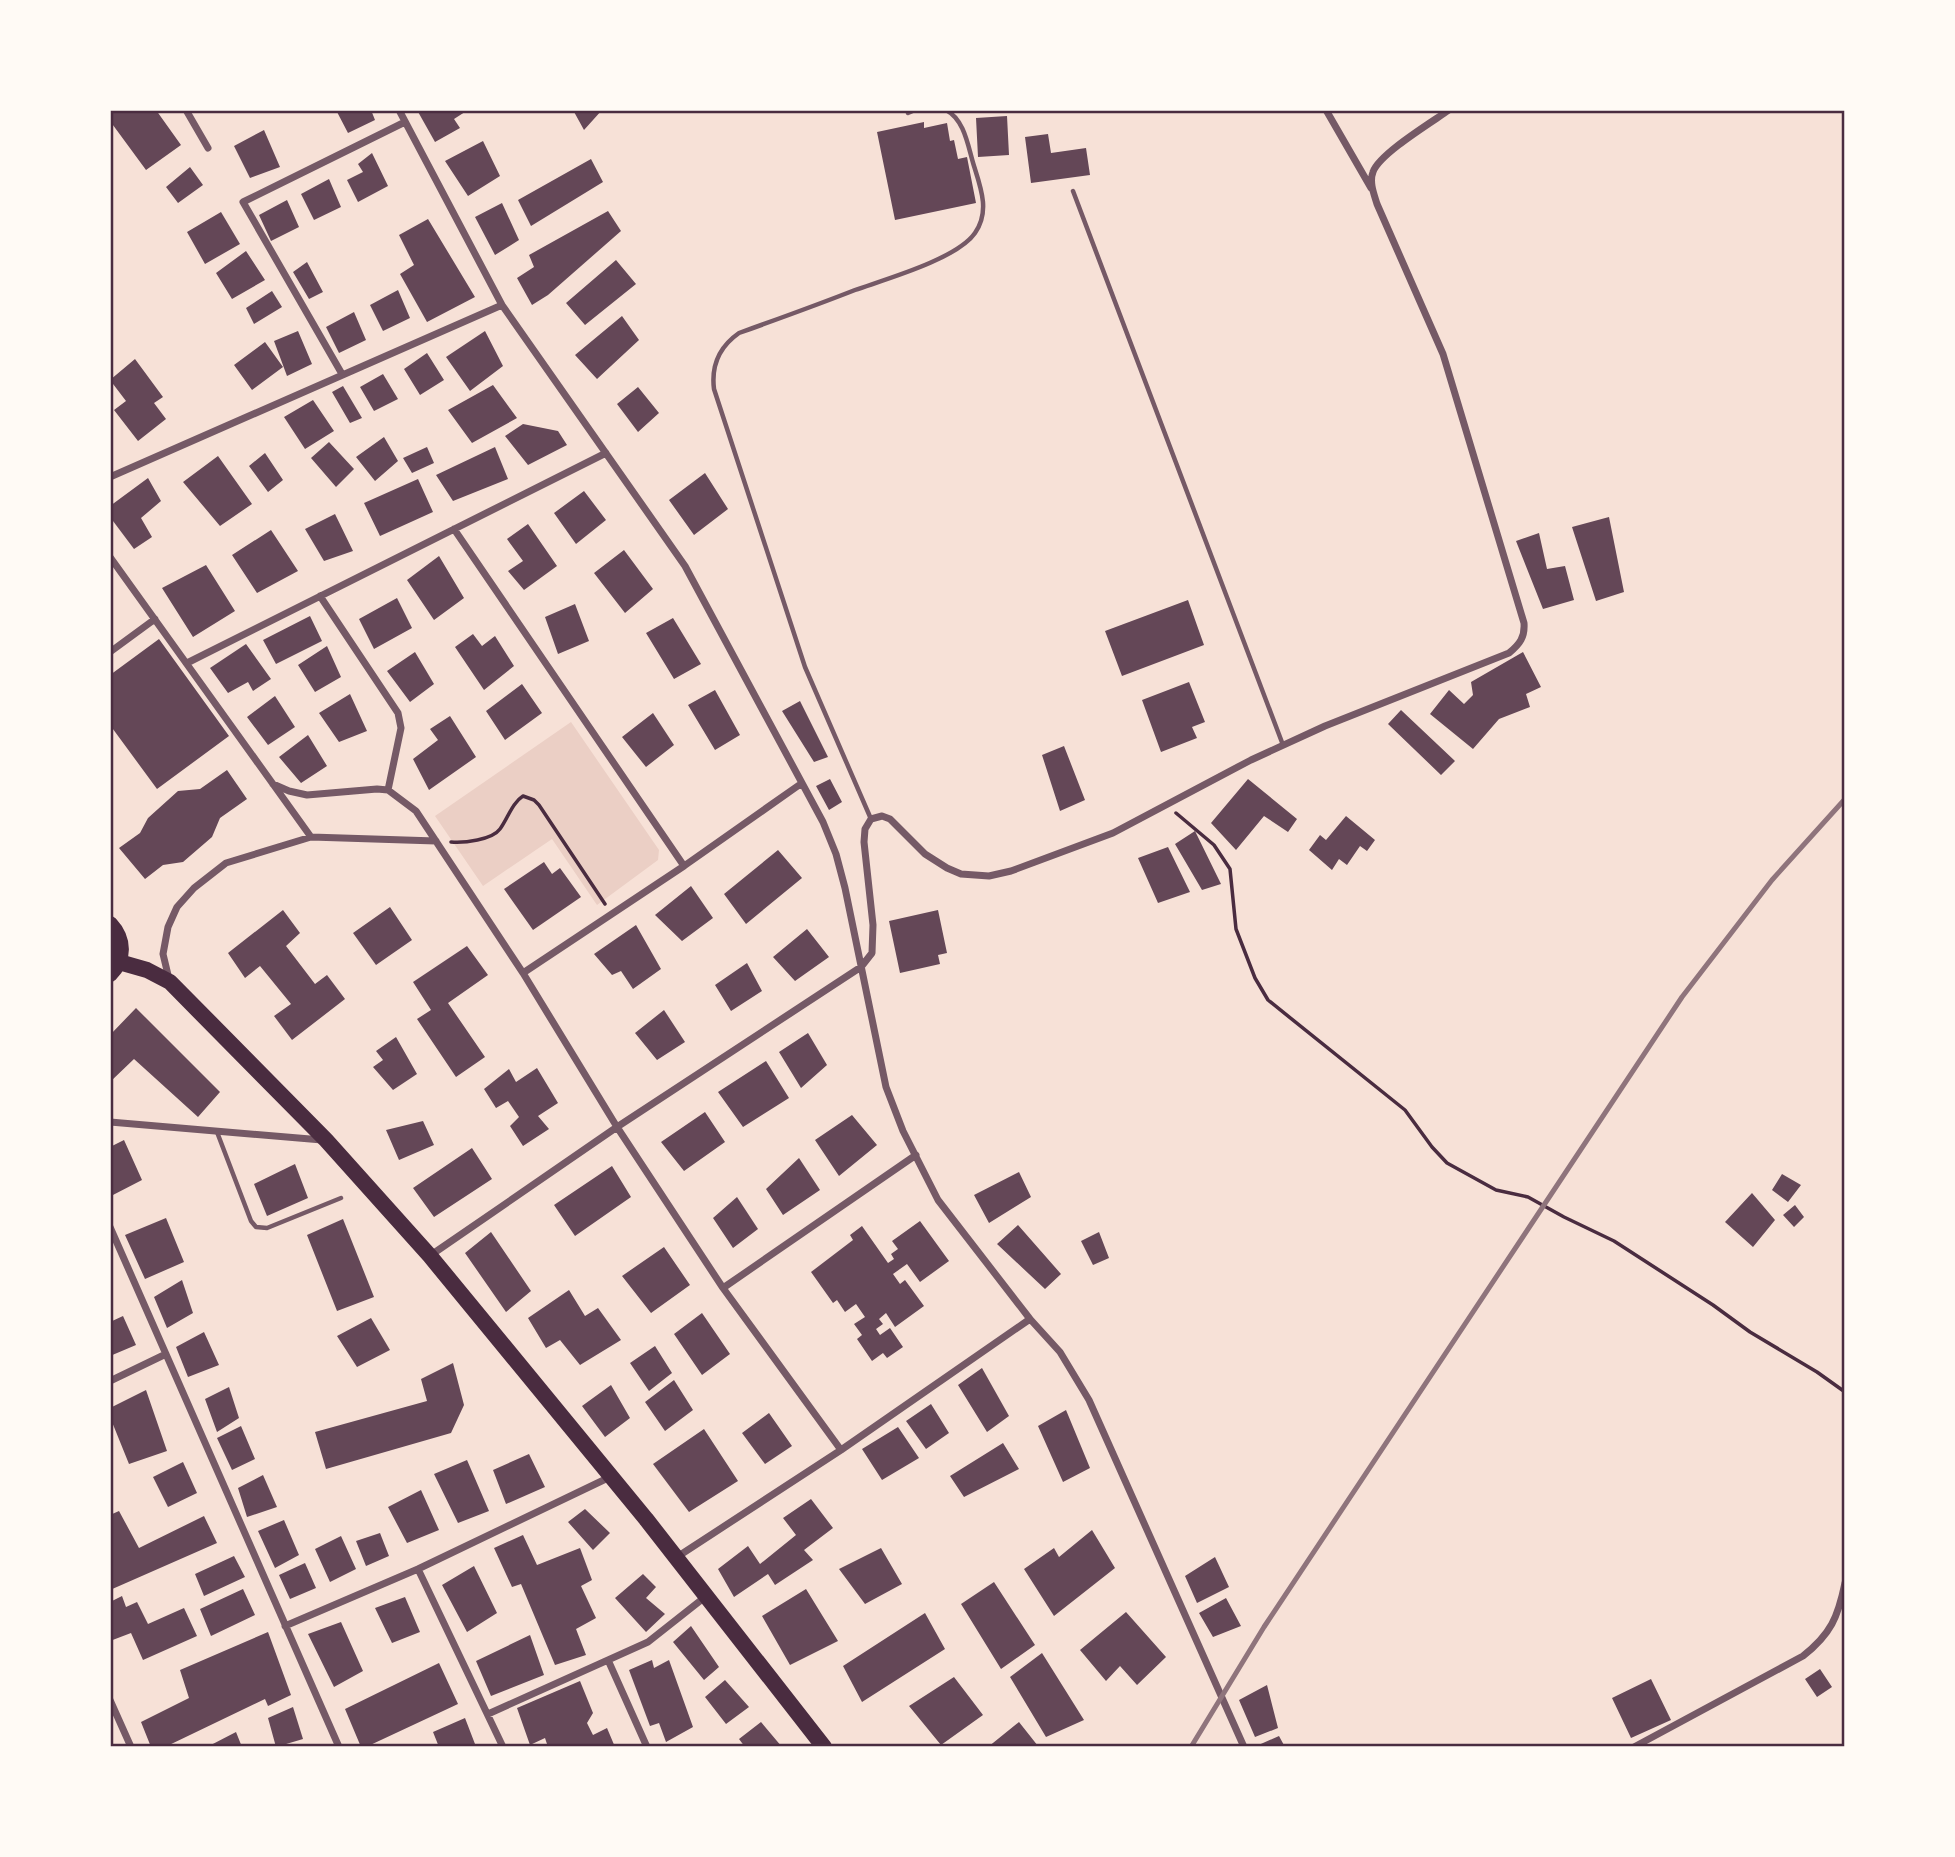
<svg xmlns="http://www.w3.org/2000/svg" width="1955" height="1857" font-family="'Asap Condensed',sans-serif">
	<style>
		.green { fill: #ebcfc5 }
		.building { fill: #644757 }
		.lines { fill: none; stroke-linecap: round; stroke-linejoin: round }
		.path { stroke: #4a2c40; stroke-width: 3.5 }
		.service { stroke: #755966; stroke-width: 4.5 }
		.minor { stroke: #755966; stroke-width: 7 }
		.primary { stroke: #4a2c40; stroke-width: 16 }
		.rail { stroke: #8f747c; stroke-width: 5 }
		.neatline { fill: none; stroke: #4a2c40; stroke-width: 2.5 }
	</style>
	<rect width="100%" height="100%" fill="#f7e1d7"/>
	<path class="green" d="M571 722 659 850 658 860 597 905 552 839 483 886 435 816Z"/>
	<path class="building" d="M110 110H156L181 145 146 170 110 121Z
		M336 110H371L375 120 348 133Z
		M417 110H468L454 119 460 128 435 142Z
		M573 110H602L584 130Z
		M1007 116 1009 155 978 157 976 118Z
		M924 122V128L947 123 950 141 954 140 958 159 967 157 976 203 895 220 877 132Z
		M264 130 280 167 250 178 234 146Z
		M1048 134 1051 153 1086 148 1090 175 1031 183 1025 137Z
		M483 141 500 176 468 196 445 161Z
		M372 153 388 186 358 202 347 180 363 172 358 164Z
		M591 159 603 182 531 226 518 200Z
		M190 167 203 185 178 203 166 187Z
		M329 179 341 207 314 220 301 194Z
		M287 200 299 227 271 241 259 215Z
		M502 203 519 240 495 255 475 217Z
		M608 211 621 231 548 295 532 305 517 278 534 267 529 255Z
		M221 212 240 244 205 264 187 232Z
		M428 219 475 297 427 322 400 274 414 265 399 235Z
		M246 251 265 280 232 299 216 273Z
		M616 260 636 284 585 325 566 303Z
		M307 262 323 292 309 299 293 272Z
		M398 290 410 318 383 331 370 305Z
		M272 291 282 307 254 324 246 308Z
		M354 312 366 340 339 353 326 327Z
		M622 316 639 340 597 379 575 355Z
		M298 331 312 364 287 376 274 341Z
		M485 331 503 366 470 391 446 357Z
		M265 342 283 367 252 390 234 365Z
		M427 353 444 380 420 395 404 369Z
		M135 359 163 397 154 403 166 419 138 441 114 410 126 401 110 380Z
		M383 374 398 399 374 411 360 387Z
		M493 385 517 418 472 443 448 410Z
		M343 386 362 418 350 423 332 392Z
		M638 387 659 413 638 432 617 404Z
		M313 400 334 431 305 449 284 417Z
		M523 424 558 431 567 445 528 465 505 436Z
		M384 437 398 461 375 481 356 457Z
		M329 442 354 469 336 487 311 458Z
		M427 447 434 463 412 473 403 458Z
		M495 447 508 479 453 501 436 475Z
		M265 453 283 480 268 492 249 466Z
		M218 456 252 504 220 526 183 482Z
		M705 473 728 509 694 535 669 500Z
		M148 478 161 501 141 518 152 537 134 549 110 517V506Z
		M418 479 433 512 380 536 364 503Z
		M584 491 606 520 576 544 554 513Z
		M335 514 353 551 324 561 305 529Z
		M1609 517 1624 592 1596 601 1572 527Z
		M528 524 557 566 524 590 508 571 523 561 507 539Z
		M271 530 298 571 257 593 232 555Z
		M1539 533 1547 569 1565 566 1574 600 1543 609 1516 541Z
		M624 550 653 589 625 613 594 573Z
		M439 556 464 598 434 620 407 580Z
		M206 565 235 611 193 637 162 588Z
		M397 598 412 628 374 649 359 619Z
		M1188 600 1204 645 1122 676 1105 631Z
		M575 604 589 641 558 654 545 617Z
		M310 616 322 641 276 664 263 640Z
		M673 618 701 664 674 679 646 633Z
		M473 634 482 646 495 636 514 666 484 690 455 647Z
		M159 639 229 736 157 789 110 725V675Z
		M246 644 271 679 253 691 248 682 228 693 210 668Z
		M327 646 341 677 315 692 298 665Z
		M415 652 434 684 410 702 387 671Z
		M1523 652 1541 687 1526 694 1530 707 1499 719 1473 749 1430 714 1449 690 1464 704 1473 695 1471 682Z
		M1189 682 1205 722 1192 727 1197 738 1161 752 1142 700Z
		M522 684 542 713 505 740 486 711Z
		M715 690 740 735 715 750 688 705Z
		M350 694 367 731 339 742 319 713Z
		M275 696 295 727 268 745 247 717Z
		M800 701 828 757 814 762 782 711Z
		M1401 710 1455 761 1441 775 1388 724Z
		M653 713 674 745 646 767 622 737Z
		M450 716 476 757 429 790 413 759 438 740 430 729Z
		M308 735 327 766 301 783 279 757Z
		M1064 746 1085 800 1060 811 1042 755Z
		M227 770 247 799 220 818 212 837 183 862 163 865 145 879 119 848 140 833 148 818 178 791 200 789Z
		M830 779 842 802 829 810 816 786Z
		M1248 779 1297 819 1288 832 1264 816 1236 850 1211 823Z
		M1346 816 1375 840 1367 851 1360 846 1347 865 1339 859 1332 870 1309 850 1320 835 1326 840Z
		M1195 831 1221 884 1202 890 1175 844Z
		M1168 847 1190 892 1158 903 1138 858Z
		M778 850 802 878 746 924 724 894Z
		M544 862 552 874 560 868 581 897 533 930 504 889Z
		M691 886 713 918 682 941 655 915Z
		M390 907 412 940 376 965 353 933Z
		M283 910 300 933 286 946 315 984 327 975 345 999 292 1040 274 1016 291 1004 260 966 245 978 228 953Z
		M938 910 947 953 938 955 940 964 900 973 889 921Z
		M636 925 661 969 633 989 621 971 612 975 594 954Z
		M807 929 829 957 795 981 773 957Z
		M467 946 488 975 448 1003 485 1057 456 1077 417 1019 431 1010 413 982Z
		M747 963 762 991 731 1011 715 985Z
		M136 1008 220 1092 198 1117 134 1059 110 1082V1035Z
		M664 1010 685 1042 657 1060 635 1033Z
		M808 1033 827 1065 801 1088 779 1052Z
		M396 1037 417 1074 393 1090 373 1067 383 1060 376 1051Z
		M766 1061 789 1098 743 1127 718 1092Z
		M537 1068 558 1103 538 1116 549 1129 523 1146 510 1126 519 1117 508 1101 496 1108 484 1089 509 1069 516 1082Z
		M705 1112 725 1142 684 1171 661 1142Z
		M852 1115 877 1145 839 1176 815 1140Z
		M423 1121 434 1145 399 1160 386 1130Z
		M124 1140 142 1180 111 1196 110 1147Z
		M472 1148 492 1179 434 1217 413 1188Z
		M799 1158 820 1190 783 1215 766 1189Z
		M295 1164 308 1198 267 1216 254 1184Z
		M612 1166 631 1197 575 1236 554 1205Z
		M1019 1172 1031 1197 989 1223 974 1195Z
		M1782 1174 1801 1185 1788 1202 1772 1190Z
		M1752 1193 1775 1220 1753 1247 1725 1222Z
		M737 1197 758 1229 733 1248 713 1218Z
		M1795 1205 1804 1217 1794 1227 1783 1215Z
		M166 1218 184 1262 145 1279 125 1235Z
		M343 1219 374 1297 337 1311 307 1235Z
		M920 1221 949 1261 920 1282 907 1264 893 1274 900 1284 905 1280 924 1306 895 1327 886 1313 879 1319 883 1324 876 1329 880 1335 890 1328 903 1347 887 1358 883 1353 872 1361 857 1339 862 1335 854 1324 865 1317 856 1304 845 1312 837 1300 833 1303 811 1272 853 1240 850 1235 862 1226 888 1263 894 1259 891 1254 898 1249 892 1241Z
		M1018 1225 1061 1274 1045 1289 997 1244Z
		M491 1232 531 1291 506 1312 465 1253Z
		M1099 1232 1109 1258 1093 1265 1081 1241Z
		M664 1247 690 1285 651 1313 622 1276Z
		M182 1280 193 1313 167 1328 154 1297Z
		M569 1290 585 1316 598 1308 621 1340 580 1365 560 1340 546 1348 528 1318Z
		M702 1313 730 1354 702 1375 674 1334Z
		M123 1316 136 1345 110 1356V1322Z
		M371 1318 390 1350 357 1367 337 1336Z
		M204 1332 219 1365 188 1377 176 1347Z
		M655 1346 672 1373 649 1391 630 1363Z
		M453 1363 464 1405 451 1433 326 1469 315 1432 427 1401 421 1379Z
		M982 1368 1009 1416 987 1432 958 1385Z
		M674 1380 693 1410 665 1431 645 1402Z
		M611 1385 630 1418 605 1437 582 1406Z
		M229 1387 239 1418 217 1432 205 1399Z
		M146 1390 167 1451 129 1464 110 1417V1408Z
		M931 1404 949 1433 926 1449 906 1421Z
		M1066 1410 1090 1468 1063 1482 1038 1426Z
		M769 1413 792 1446 765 1464 742 1433Z
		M241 1426 255 1459 232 1470 217 1438Z
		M898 1427 919 1458 882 1480 862 1449Z
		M704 1429 738 1481 689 1512 653 1464Z
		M1003 1443 1019 1469 964 1497 950 1476Z
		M529 1454 545 1487 506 1504 493 1470Z
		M467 1460 489 1511 458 1523 434 1474Z
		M183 1462 197 1493 168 1507 153 1477Z
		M263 1475 277 1507 247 1517 238 1488Z
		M421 1490 439 1530 407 1543 388 1507Z
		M811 1499 833 1528 804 1550 813 1560 775 1585 768 1574 734 1597 718 1569 748 1546 760 1564 796 1535 783 1518Z
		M585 1509 610 1533 593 1550 568 1522Z
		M119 1511 139 1548 204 1516 217 1543 110 1590V1515Z
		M284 1520 299 1555 275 1568 258 1531Z
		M1092 1530 1115 1568 1054 1616 1024 1569 1054 1548 1059 1557Z
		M380 1533 389 1556 366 1566 356 1541Z
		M523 1535 537 1565 580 1548 592 1580 581 1586 596 1618 576 1629 586 1655 555 1665 521 1584 512 1587 494 1548Z
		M341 1536 356 1569 330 1582 315 1549Z
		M881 1548 902 1584 865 1604 839 1569Z
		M234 1556 245 1577 204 1596 195 1574Z
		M1215 1557 1229 1587 1197 1603 1185 1576Z
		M305 1563 316 1588 290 1599 279 1575Z
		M474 1566 497 1613 467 1632 442 1585Z
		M643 1574 656 1587 646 1598 665 1614 646 1632 615 1598Z
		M994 1582 1035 1645 1001 1669 961 1604Z
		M243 1589 255 1615 211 1636 200 1609Z
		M806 1589 838 1641 790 1665 762 1616Z
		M122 1596 126 1607 137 1602 148 1624 184 1608 197 1636 143 1660 131 1633 110 1641V1602Z
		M405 1597 420 1632 392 1643 375 1608Z
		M1226 1598 1241 1626 1213 1637 1199 1613Z
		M1126 1612 1166 1657 1137 1685 1120 1666 1106 1681 1080 1650Z
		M925 1613 945 1649 862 1702 843 1666Z
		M341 1622 363 1671 334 1687 308 1634Z
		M691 1626 719 1667 704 1680 673 1642Z
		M268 1632 291 1695 268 1706 265 1699 165 1747H151L141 1722 189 1698 180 1670Z
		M530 1635 544 1675 491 1696 476 1661Z
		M1042 1653 1084 1720 1046 1737 1010 1677Z
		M652 1660 654 1668 669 1660 693 1727 666 1742 659 1723 650 1726 629 1670Z
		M439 1663 458 1704 366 1747H361L345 1709Z
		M1820 1669 1832 1687 1817 1697 1805 1679Z
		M954 1677 983 1715 941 1745 909 1706Z
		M1651 1679 1671 1720 1631 1738 1612 1698Z
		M725 1680 749 1707 726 1724 705 1697Z
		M580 1681 593 1713 587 1723 593 1735 607 1728 615 1747H548L545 1738 530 1745 517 1708Z
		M1267 1685 1278 1728 1255 1737 1239 1700Z
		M293 1707 303 1739 276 1747 268 1718Z
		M465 1718 475 1744 469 1747H439L433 1732Z
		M761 1722 782 1747H745L739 1739Z
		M1019 1722 1038 1746 988 1747Z
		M236 1732 242 1747H207Z
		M1279 1736 1285 1747H1254Z"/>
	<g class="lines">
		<path class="path" d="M1176 813 1214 845 1230 869 1236 929 1255 978 1268 1000 1405 1110 1432 1147 1447 1163 1496 1190 1528 1197 1564 1217 1614 1241 1713 1305 1750 1332 1817 1372 1845 1392
			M451 842C464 843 492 840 500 829 508 818 512 803 523 796L534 800 539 805 605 904"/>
		<path class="service" d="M908 113 915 110
			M1073 191 1283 745
			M871 819 805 667 714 389C711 365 719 347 739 333 778 319 817 305 855 290 886 279 957 259 975 233 990 212 981 188 974 166 968 147 965 120 946 110
			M217 1132 251 1221 256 1227 267 1228 341 1198"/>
		<path class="minor" d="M186 110 208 148
			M399 110 502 305 685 566 823 822 836 854 845 888 886 1087 903 1131 938 1200 1030 1319 1060 1352 1089 1400 1244 1747
			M1326 110 1371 188
			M342 374 243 202 405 122
			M110 477 502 305
			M454 529 684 866
			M110 557 311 837
			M320 596 398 713 401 728 388 790
			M110 652 155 619
			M187 663 606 453
			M273 784 289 791 307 795 377 789 388 790 416 811 523 973 617 1127 723 1288 841 1450
			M523 973 684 866 802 783
			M169 979 163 954 168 927 177 907 194 888 226 863 311 837 436 841
			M110 1122 322 1140
			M110 1227 339 1747
			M431 1255 617 1127 861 967 872 953 873 925 864 842 865 829 871 819 882 816 890 819 925 854 947 868 961 874 989 876 1011 871 1113 833 1251 760 1325 726 1509 653C1520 644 1525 637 1524 623L1443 354 1377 204C1374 194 1369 182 1373 172 1379 154 1432 122 1449 110
			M723 1288 916 1155
			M110 1381 166 1354
			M677 1557 841 1450 1030 1319
			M418 1569 503 1747
			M285 1626 418 1569 610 1477
			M608 1660 647 1747
			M110 1700 131 1747
			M488 1714 648 1642 705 1597
			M1634 1747 1803 1656C1831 1634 1838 1617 1845 1583"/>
		<path class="primary" d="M110 924C124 939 125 959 110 974
			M119 962 147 970 170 982 326 1140 430 1256 646 1519 824 1747"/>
		<path class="rail" d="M1191 1747 1264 1627 1682 997 1772 880 1845 799"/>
	</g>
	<rect width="1955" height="1857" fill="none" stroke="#fffaf5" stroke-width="224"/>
	<rect x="112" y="112" width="1731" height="1633" class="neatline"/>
</svg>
